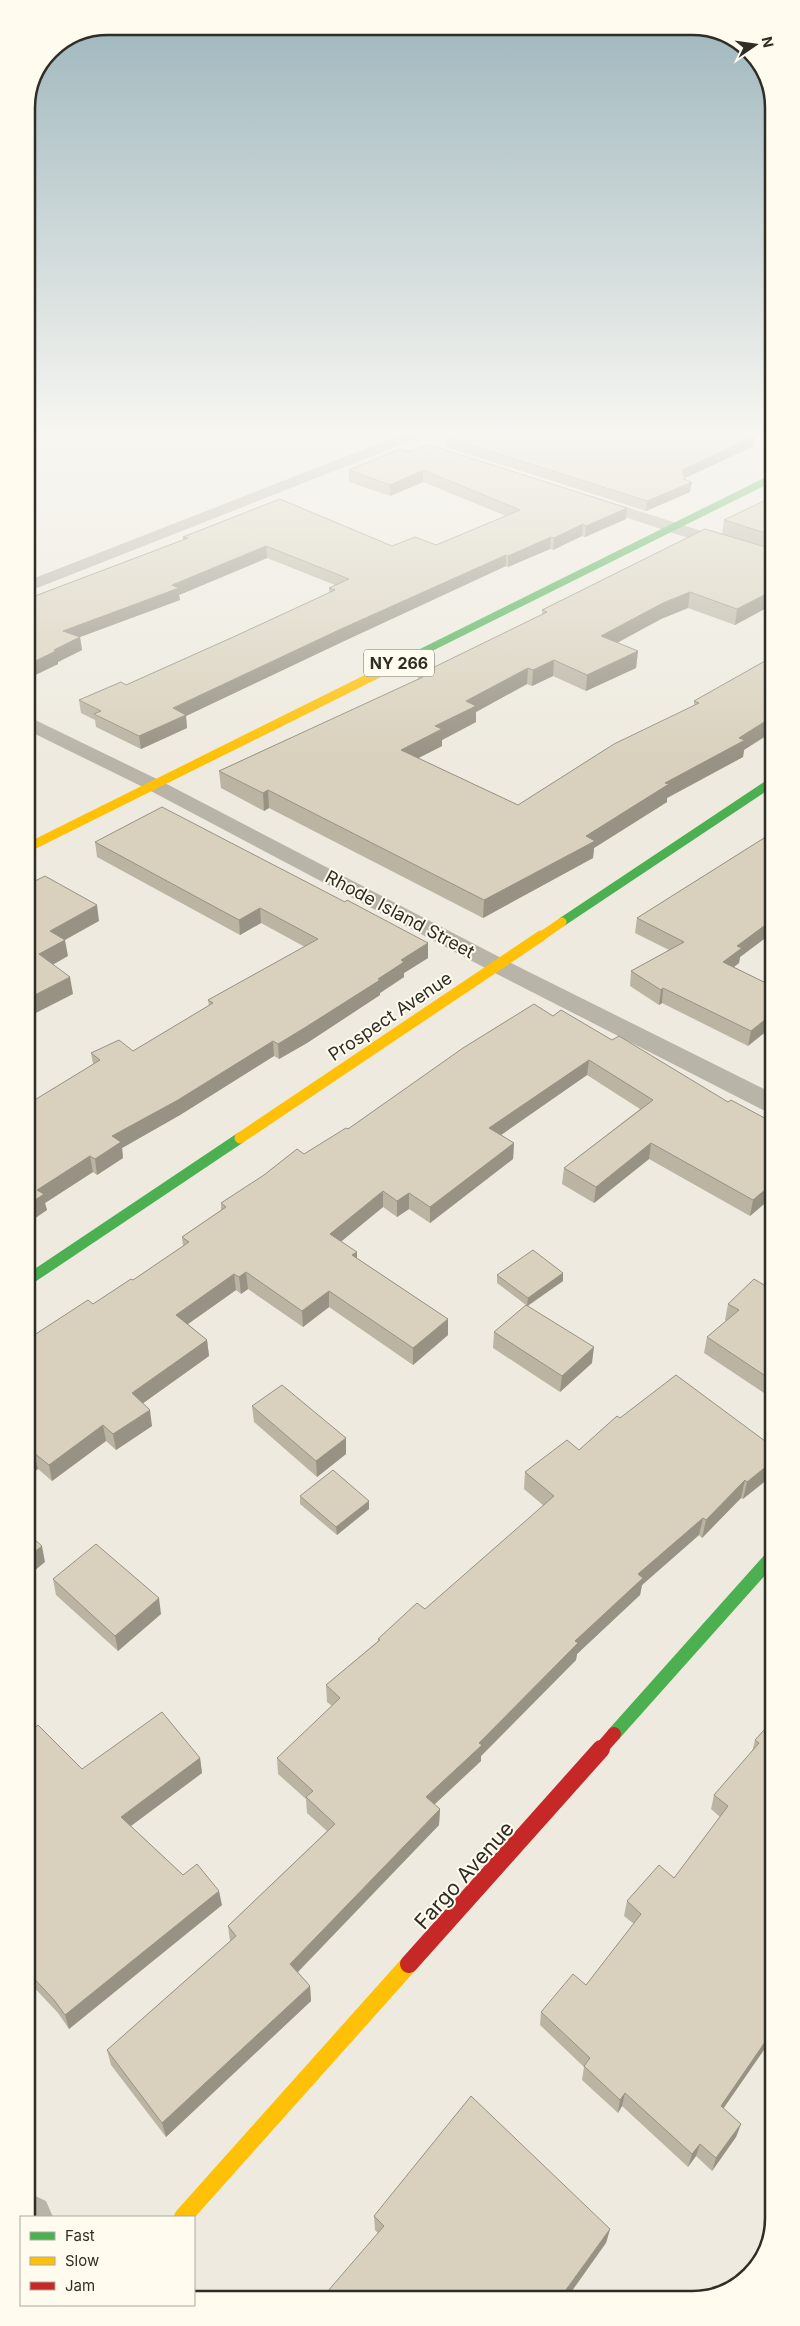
<svg xmlns="http://www.w3.org/2000/svg" width="800" height="2326" font-family="Inter,sans-serif">
	<style>
		.lines { fill: none; stroke-linecap: round; stroke-linejoin: round }
		.street { fill: #b8b4a8; fill-rule: evenodd }
		.fast-far3 { stroke: #4caf50; stroke-width: 7 }
		.fast-far2 { stroke: #4caf50; stroke-width: 9 }
		.fast-far1 { stroke: #4caf50; stroke-width: 11 }
		.fast { stroke: #4caf50; stroke-width: 14 }
		.slow-far2 { stroke: #ffc107; stroke-width: 9 }
		.slow-far1 { stroke: #ffc107; stroke-width: 11 }
		.slow { stroke: #ffc107; stroke-width: 18 }
		.jam-far1 { stroke: #c62828; stroke-width: 14 }
		.jam { stroke: #c62828; stroke-width: 18 }
		.wall { fill: #bbb4a3 }
		.shaded-wall { fill: #989284 }
		.building { fill: #d9d1bd; stroke: #989284 }
		.labels { text-anchor: middle; dominant-baseline: central; stroke-width: 4; stroke-linejoin: round; paint-order: stroke }
		.shield { fill: #fffbef; stroke: #6d6b62; stroke-width: 1 }
		.shield-label { font-size: 16px; font-weight: bold; fill: #2f2d25 }
		.street-label { font-size: 18px; fill: #2f2d25; stroke: #fffbef }
		.near-street-label { font-size: 21px; fill: #2f2d25; stroke: #fffbef }
		.rim { fill: none; stroke: #2f2d25; stroke-width: 2.5 }
	</style>
	<rect width="100%" height="100%" fill="#eeeadf"/>
	<g class="lines">
		<path class="street" d="M406 433H425L423 436 27 592V581Z
			M592 496 736 542 738 546 736 550H724L586 504 584 501 586 498Z
			M27 716 161 781 505 960 772 1093V1112L763 1110 489 970 147 789 27 730Z
			M29 2193 46 2201 53 2217H29Z"/>
		<path class="fast-far3" d="M414 656 772 478"/>
		<path class="fast-far2" d="M395 665 417 654
			M562 922 772 782"/>
		<path class="fast-far1" d="M28 1280 240 1138"/>
		<path class="fast" d="M614 1734 773 1556"/>
		<path class="slow-far2" d="M27 848 395 665
			M539 938 562 922"/>
		<path class="slow-far1" d="M240 1138 541 936"/>
		<path class="slow" d="M183 2217 409 1964"/>
		<path class="jam-far1" d="M600 1750 614 1734"/>
		<path class="jam" d="M409 1964 601 1749"/>
	</g>
	<path class="wall" d="M457 433H764L756 436 754 446 685 478 690 492 646 511 446 447V437Z
		M400 449 626 519 585 537 582 536 553 550 550 549 508 567 506 566 342 642 186 716 187 728 141 749 96 727 95 720 81 713 79 700 126 685 231 638 329 593V588L335 585 267 558 179 595 180 600 80 637 82 650 58 662V664L27 679V599L183 540V537L392 546 436 545 506 516 423 482 390 496 349 482V470Z
		M772 499V605L735 625 688 608 661 619 617 643 638 651 636 668 586 691 553 676 532 686 527 684 476 712V722L442 740V746L418 758 518 805 694 705V701L772 657 744 750 743 757 667 798V802L594 848 593 858 483 918 269 808 264 811 221 788 219 771 418 679V675L542 615V610L722 534 724 520Z
		M772 833V933L740 957 739 963 734 967 772 986 748 1046 662 1003 659 1005 630 986 631 971 669 950 635 933 637 918Z
		M95 842 345 902 428 943V958L404 973V977L380 993V995L307 1043 279 1059 274 1056 180 1115 122 1148 123 1158 97 1175 93 1172 45 1203 47 1210 28 1223 93 1064 91 1053 133 1051 209 1006 208 1000 305 947 261 923 240 935 97 857Z
		M553 1016 612 1040 728 1102 772 1122V1197L750 1216 649 1159 594 1203 562 1184 564 1168 640 1109 587 1075 501 1135 514 1143 513 1159 430 1223 409 1209 397 1217 383 1207 341 1241 357 1258 448 1319V1335L413 1365 329 1307 303 1327 248 1289 241 1294 236 1290 188 1324 207 1340 209 1356 143 1403 152 1426 116 1450 106 1441 52 1481 38 1469 28 1476V1339L93 1304 133 1280 183 1246 182 1237 221 1210V1203L348 1129Z
		M497 1275 563 1281 528 1306 592 1363 560 1392 493 1348 494 1332 526 1305 497 1283Z
		M773 1284V1399L704 1353 707 1337 726 1321 725 1320 728 1304 769 1288Z
		M252 1406 346 1454 317 1477 254 1422Z
		M620 1418 773 1447 743 1499 741 1498 702 1538 699 1535 642 1585 640 1595 577 1654 576 1660 481 1756V1761L434 1805 440 1809 439 1825 298 1972 310 1986 311 2001 166 2137 111 2065 107 2050 230 1941 228 1926 327 1831 307 1813 306 1799 278 1774 277 1758 332 1706 327 1702 326 1685 378 1641V1639L425 1609 544 1506 524 1489 525 1472 579 1450Z
		M300 1496 369 1509 337 1535 300 1504Z
		M53 1579 161 1614 118 1651 56 1595Z
		M773 1720 774 2045 770 2041 723 2109 741 2124 736 2137 712 2171 696 2156 688 2167 622 2106 618 2113 582 2080 584 2067 540 2025 541 2012 586 1985 634 1924 624 1916 627 1901 674 1878 720 1817 711 1809 714 1795 752 1752 755 1740Z
		M28 1733 82 1769 200 1758 202 1773 131 1826 183 1875 222 1905 69 2029 58 2013 29 1982Z
		M374 2216 610 2229 606 2243 378 2233 375 2230Z"/>
	<path class="shaded-wall" d="M743 433H764L741 442Z
		M756 436 754 446 685 478 684 485 692 482 690 492 646 511 647 501 682 470Z
		M423 470V482L390 496V485Z
		M627 508 626 519 585 537 586 526Z
		M583 524 582 536 553 550 554 538Z
		M551 537 550 549 508 567V556Z
		M266 546 267 558 179 595 180 600 80 637 82 650 58 662V664L27 679V665L54 650 63 631Z
		M506 555V566L342 642 186 716 187 728 141 749 139 736 173 708 341 629Z
		M772 591V605L735 625 737 609Z
		M690 592 688 608 661 619 600 652 601 636 663 603Z
		M638 651 636 668 586 691 587 675Z
		M554 660 553 676 532 686 533 670Z
		M528 668 527 684 476 712V722L442 740V746L401 767V750L435 726 466 701Z
		M772 717V732L744 750 743 757 667 798V802L594 848 593 858 483 918 484 900 586 836 665 783Z
		M33 752 35 767 27 770V754Z
		M268 790 269 808 264 811 263 793Z
		M97 905 99 921 65 940 68 956 42 971 39 954 50 931Z
		M260 908 261 923 240 935 239 920Z
		M772 920V933L740 957 739 963 721 977 723 962 737 946Z
		M428 943V958L404 973V977L380 993V995L307 1043 279 1059 278 1044 401 960Z
		M70 977 73 994 28 1017 27 999Z
		M663 988 662 1003 659 1005 661 990Z
		M772 1014V1027L748 1046 751 1031Z
		M273 1041 274 1056 180 1115 122 1148 123 1158 97 1175 95 1159 112 1136Z
		M589 1060 587 1075 488 1144 489 1128Z
		M514 1143 513 1159 430 1223V1207Z
		M651 1143 649 1159 594 1203 596 1187Z
		M90 1156 93 1172 45 1203 47 1210 28 1223V1205L37 1190Z
		M772 1184V1197L750 1216 753 1200Z
		M383 1191V1207L331 1250 330 1234Z
		M409 1193V1209L397 1217V1201Z
		M357 1252V1268L352 1255Z
		M246 1272 248 1289 241 1294 239 1277Z
		M563 1273V1281L527 1306 528 1298Z
		M234 1274 236 1290 178 1331 176 1315Z
		M329 1291V1307L303 1327 302 1311Z
		M448 1319V1335L413 1365V1348Z
		M207 1340 209 1356 135 1409 132 1393Z
		M594 1347 592 1363 560 1392 562 1376Z
		M150 1410 152 1426 116 1450 113 1434Z
		M103 1425 106 1441 52 1481 49 1465Z
		M346 1438V1454L317 1477 316 1461Z
		M34 1453 38 1469 28 1476V1457Z
		M773 1461V1475L743 1499 747 1482Z
		M745 1480 741 1498 702 1538 706 1520Z
		M369 1501V1509L337 1535 336 1527Z
		M703 1518 699 1535 642 1585 640 1595 577 1654 576 1660 481 1756V1761L425 1813 426 1797 479 1743 638 1574Z
		M42 1546 45 1562 28 1576V1557Z
		M159 1598 161 1614 118 1651 115 1636Z
		M200 1758 202 1773 124 1831 121 1817Z
		M440 1809 439 1825 291 1979 290 1964Z
		M219 1891 222 1905 69 2029 65 2015Z
		M310 1986 311 2001 166 2137 162 2123Z
		M774 2029 770 2041 716 2119 721 2106Z
		M625 2093 622 2106 618 2113 620 2100Z
		M741 2124 736 2137 712 2171 716 2158Z
		M700 2144 696 2156 688 2167 692 2154Z
		M610 2229 606 2243 567 2298H560Z"/>
	<path class="building" d="M457 433H744L756 436 682 470 685 478 683 479 692 482 647 501 446 437Z
		M427 444 627 508 586 526 583 524 554 538 551 537 508 556 506 555 341 629 173 708 186 715 139 736 94 714 101 711 79 700 121 682 126 685 231 638 335 590 329 588 349 579 266 546 172 585 179 588 63 631 80 637 54 650 56 651 27 665V599L188 538 183 537 280 499 392 546 415 537 436 545 520 510 423 470 390 485 349 470 400 449 409 452Z
		M768 499 771 500 772 499V535L724 520Z
		M705 529 772 549V591L737 609 690 592 663 603 601 636 638 651 587 675 554 660 533 670 528 668 466 701 476 706 435 726 442 729 401 750 518 805 614 744 699 703 694 701 772 657V717L739 738 745 740 665 783 669 784 586 836 595 841 484 900 268 790 263 793 219 771 423 677 418 675 547 612 542 610Z
		M27 748 33 752 27 754Z
		M162 807 345 902 347 900 428 943 401 960 404 962 378 979 380 980 306 1027 278 1044 273 1041 178 1100 112 1136 121 1142 95 1159 90 1156 37 1190 44 1194 28 1205V1104L100 1060 91 1053 119 1040 133 1051 213 1003 208 1000 318 939 260 908 239 920 95 842Z
		M772 833V920L737 946 742 948 723 962 772 986V1014L751 1031 663 988 661 990 631 971 684 942 637 918Z
		M45 876 97 905 50 931 65 940 39 954 70 977 27 999V885Z
		M534 1004 553 1016 561 1010 612 1040 619 1036 728 1102 731 1100 772 1122V1184L753 1200 651 1143 596 1187 564 1168 653 1100 589 1060 489 1128 514 1143 430 1207 409 1193 397 1201 383 1191 330 1234 357 1252 352 1255 448 1319 413 1348 329 1291 302 1311 246 1272 239 1277 234 1274 176 1315 207 1340 132 1393 150 1410 113 1434 103 1425 49 1465 34 1453 28 1457V1339L88 1300 93 1304 131 1279 133 1280 189 1242 182 1237 226 1207 221 1203 264 1175 297 1149 304 1154 346 1128 348 1129 463 1048Z
		M533 1250 563 1273 528 1298 497 1275Z
		M754 1279 769 1288 773 1284V1381L707 1337 739 1310 728 1304Z
		M526 1305 594 1347 562 1376 494 1332Z
		M676 1375 773 1447V1461L747 1482 745 1480 706 1520 703 1518 638 1574 643 1578 575 1641 578 1643 479 1743 482 1745 426 1797 440 1809 290 1964 310 1986 162 2123 107 2050 236 1936 228 1926 335 1824 306 1797 313 1791 277 1758 340 1698 326 1685 380 1640 378 1639 417 1603 425 1609 554 1496 525 1472 567 1440 579 1450 617 1416 620 1418Z
		M282 1385 346 1438 316 1461 252 1406Z
		M333 1470 369 1501 336 1527 300 1496Z
		M28 1534 42 1546 28 1557Z
		M96 1544 159 1598 115 1636 53 1579Z
		M162 1712 200 1758 121 1817 183 1875 197 1864 219 1891 65 2015 54 2000 29 1973 28 1733 38 1725 82 1769Z
		M773 1720 774 2029 721 2106 741 2124 716 2158 700 2144 692 2154 625 2093 620 2100 584 2066 590 2058 541 2012 573 1974 586 1985 641 1914 627 1901 659 1865 674 1878 728 1806 714 1795 759 1743 755 1740Z
		M471 2096 610 2229 560 2298 321 2299 384 2226 374 2216Z"/>
	<linearGradient id="sky" x2="0" y2="1"><stop stop-color="#9cb5bc"/><stop offset="0.57" stop-color="#f7f6f1"/><stop offset="1" stop-color="#f7f6f1" stop-opacity="0"/></linearGradient>
	<rect width="800" height="758" fill="url(#sky)"/>
	<g class="labels">
		<rect class="shield" x="364" y="649.5" width="70" height="27" rx="4"/>
		<g class="shield-label">
			<text x="399" y="663">NY 266</text>
		</g>
		<g class="street-label">
			<text transform="translate(400 914) rotate(28)">Rhode Island Street</text>
			<text transform="translate(390 1016) rotate(-34)">Prospect Avenue</text>
		</g>
		<g class="near-street-label">
			<text transform="translate(464 1875) rotate(-48)">Fargo Avenue</text>
		</g>
	</g>
	<path d="M0 0H800V2326H0ZM108 35H692A73 73 0 0 1 765 108V2218A73 73 0 0 1 692 2291H108A73 73 0 0 1 35 2218V108A73 73 0 0 1 108 35Z" fill="#fffbef" fill-rule="evenodd"/>
	<path class="rim" d="M108 35H692A73 73 0 0 1 765 108V2218A73 73 0 0 1 692 2291H108A73 73 0 0 1 35 2218V108A73 73 0 0 1 108 35Z"/>
	<rect x="20" y="2216" width="175" height="90" fill="#fffbef" stroke="#aca99e"/>
	<rect x="30" y="2232" width="25" height="8" fill="#4caf50" stroke="#aca99e"/>
	<text x="65" y="2241" font-size="15" fill="#2f2d25">Fast</text>
	<rect x="30" y="2257" width="25" height="8" fill="#ffc107" stroke="#aca99e"/>
	<text x="65" y="2266" font-size="15" fill="#2f2d25">Slow</text>
	<rect x="30" y="2282" width="25" height="8" fill="#c62828" stroke="#aca99e"/>
	<text x="65" y="2291" font-size="15" fill="#2f2d25">Jam</text>
	<g transform="translate(755 45) rotate(77)" stroke="#fffbef" stroke-width="4" paint-order="stroke">
	<path d="M0-4L9 19L0 12L-9 19Z" fill="#2f2d25"/>
	<text y="-8" font-size="14" font-weight="bold" text-anchor="middle" fill="#2f2d25">N</text>
	</g>
</svg>
